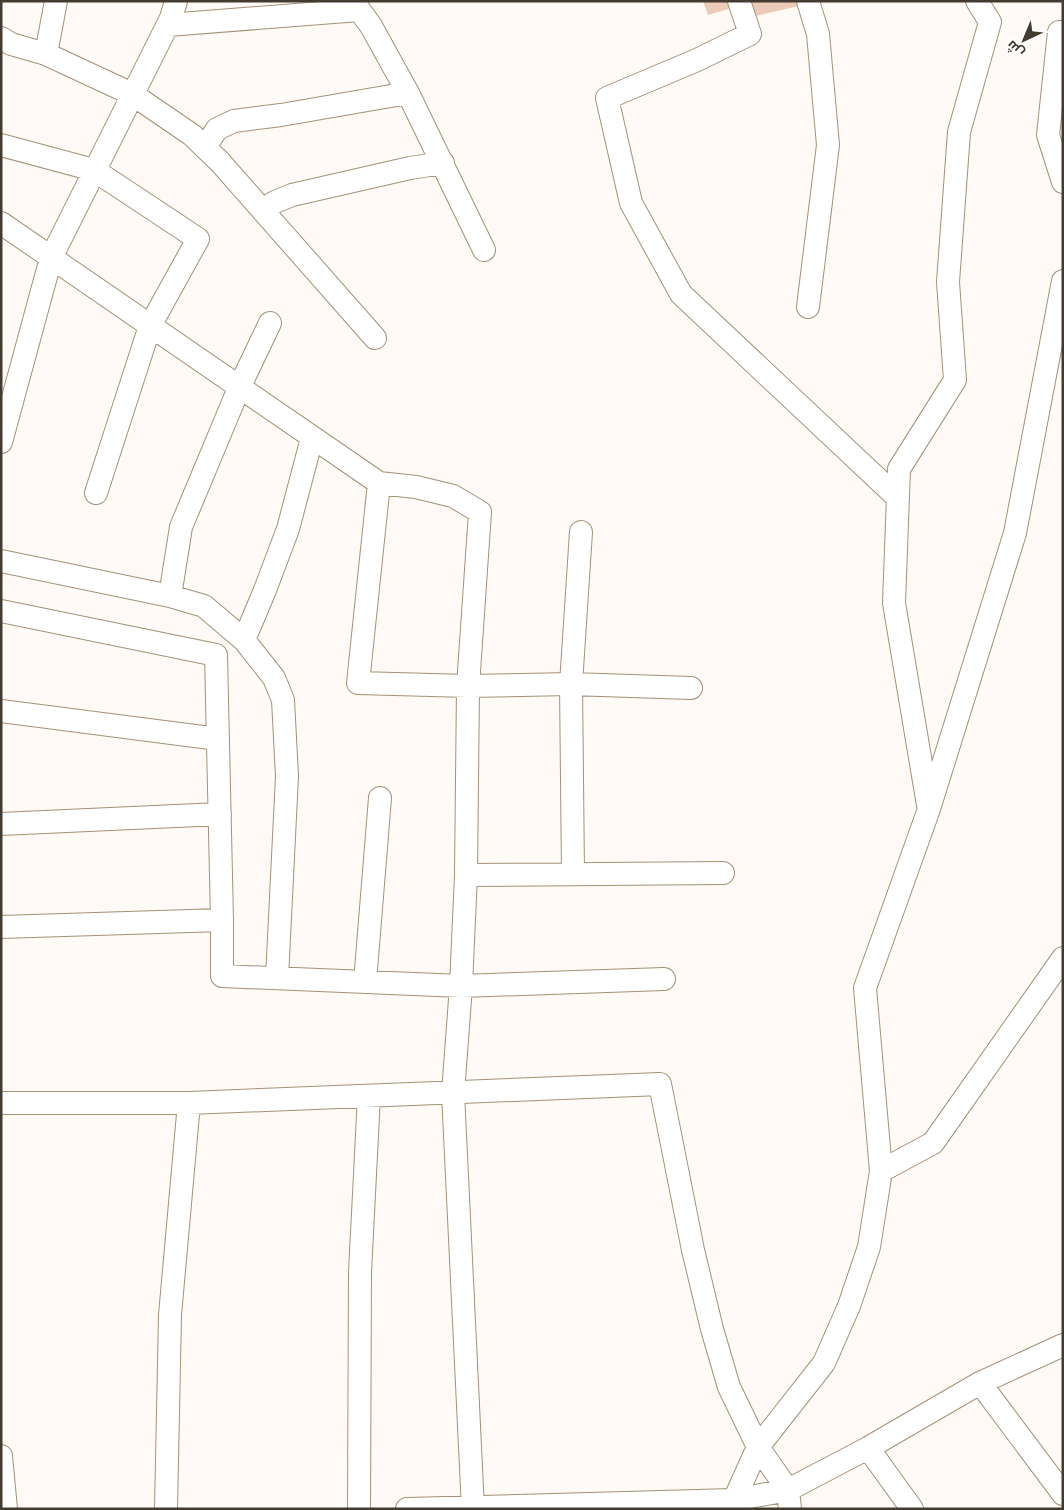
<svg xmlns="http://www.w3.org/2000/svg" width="1064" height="1510" font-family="Cabin,Cairo,sans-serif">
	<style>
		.building { fill: #ebcbb7 }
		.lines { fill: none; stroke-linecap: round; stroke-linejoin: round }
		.street-casing { stroke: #a49075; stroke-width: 24 }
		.street { stroke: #fff; stroke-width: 22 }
	</style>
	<rect width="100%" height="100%" fill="#fffaf5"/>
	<path class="building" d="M703 1H734L735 7 708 15Z
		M743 1H802L803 5 747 18Z"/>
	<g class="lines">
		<g class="street-casing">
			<path id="street" d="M353 1 371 26 408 93 484 250
				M739 1 750 34 697 60 607 98 631 203 681 294 898 498
				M808 1 818 34 828 145 808 307
				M168 25 359 10
				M1059 32 1048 135 1063 182
				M1 38 11 44 46 54 132 94 192 135 220 162 375 338
				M46 54 56 1
				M1 145 94 170 198 239 150 326 96 493
				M205 147 217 129 234 121 281 115 408 93
				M263 210 275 202 292 195 410 168 443 163
				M1 223 379 483 416 487 453 496 480 512 468 686 466 875 461 986 453 1093 473 1509
				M1 442 51 258 171 18 176 1
				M379 483 358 683 468 686 571 684 691 688
				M1 561 170 596 204 606 244 640 274 678 283 700 287 776 277 978
				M170 596 181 527 239 388 270 323
				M1 611 216 655 222 920 1 927
				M244 640 265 590 288 529 312 438
				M1 711 218 739
				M928 805 894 603 899 469 955 380 948 282 959 132 990 22 977 1
				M1 824 220 814
				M573 874 571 684 581 532
				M466 875 723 873
				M222 920V976L461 986 664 979
				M365 982 380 798
				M1 1103H189L660 1084 693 1250 712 1329 729 1387 758 1447 788 1490 790 1509
				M881 1171 933 1143 1063 958
				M980 1383 1063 1494
				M868 1448 912 1509
				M1 1456 6 1509
				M166 1509 170 1315 189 1103
				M359 1509 360 1272 369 1096
				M407 1509 733 1500 788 1490 868 1448 980 1383 1063 1345
				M730 1509 758 1447 824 1363 849 1306 869 1247 881 1171 865 988 929 809 1015 533 1063 281"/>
		</g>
		<use href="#street" class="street"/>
	</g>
	<rect width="1064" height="1510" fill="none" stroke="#443b30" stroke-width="5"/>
	<g transform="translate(1024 40) rotate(224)" stroke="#ffffff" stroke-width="4" paint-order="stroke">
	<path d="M0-4L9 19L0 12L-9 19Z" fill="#443b30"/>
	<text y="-8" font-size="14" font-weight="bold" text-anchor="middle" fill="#443b30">ش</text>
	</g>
</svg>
